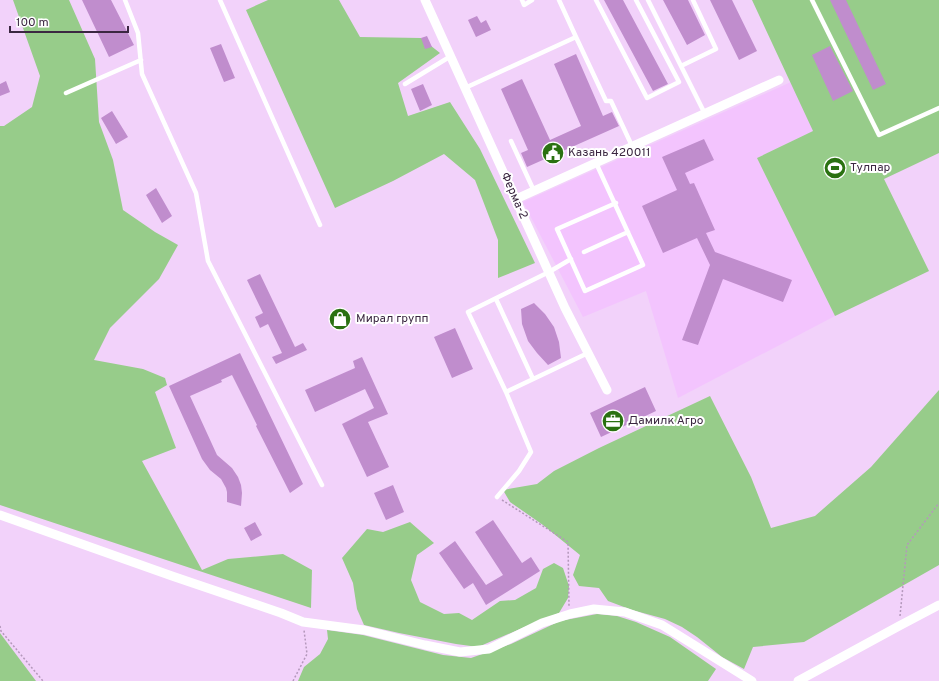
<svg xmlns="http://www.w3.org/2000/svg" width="939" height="681" font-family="Overpass,sans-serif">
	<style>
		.built { fill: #f3c4fe }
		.green { fill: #97cc8a }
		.building { fill: #c08dcd }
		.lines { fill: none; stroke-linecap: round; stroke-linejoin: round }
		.path { stroke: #b498bb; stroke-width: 1.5; stroke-dasharray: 2 2; stroke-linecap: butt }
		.lane { stroke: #fff; stroke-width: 4.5 }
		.street { stroke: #fff; stroke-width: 9 }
		.labels { text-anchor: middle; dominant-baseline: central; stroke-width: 4; stroke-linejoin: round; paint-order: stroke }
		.poi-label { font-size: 12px; fill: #3b2741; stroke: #fff; text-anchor: start }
		.street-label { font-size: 12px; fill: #3b2741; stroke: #fff }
	</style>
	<rect width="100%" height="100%" fill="#f2d2fa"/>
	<path class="built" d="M791 82 813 131 757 158 835 316 678 398 646 291 583 317 523 202Z"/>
	<path class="green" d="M13 0H69L95 59 99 122 113 160 123 210 155 232 178 245 159 279 110 328 94 360 143 369 165 378 167 385 155 392 176 448 142 461 202 570 228 559 283 554 312 570 311 608 0 505V126H4L32 107 40 76Z
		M268 0H339L360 37 421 38 440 53 398 83 408 116 450 102 480 149 535 263 498 278V240L475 180 444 154 393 181 335 208 246 10Z
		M752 0H939V153L884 179 929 271 835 316 757 158 813 131Z
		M939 390V565L804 642 753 647 744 669 722 657 697 637 682 627 665 619 632 610 608 601 599 588 579 586 573 575 580 555 543 525 510 502 503 490 537 484 554 471 599 448 710 396 751 477 771 528 815 516 871 467Z
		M410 522 434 543 417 555 411 580 420 602 444 614 459 613 472 620 500 601 515 600 536 588 543 569 554 563 563 568 569 586 568 598 559 613 527 626 478 647 456 644 399 633 364 625 357 609 353 583 342 558 367 529 383 532Z
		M597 614 617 616 636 622 670 637 716 669 708 681H298L304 667 320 654 328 639 327 630 363 635 443 655 471 658 511 644 560 621Z
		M0 633 36 681H0Z"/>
	<path class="building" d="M82 0H111L134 45 109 57Z
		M604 0H623L668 84 653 91Z
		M663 0H688L705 35 687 45Z
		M710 0H732L757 51 739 60Z
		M830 0H846L886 84 873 90Z
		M477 16 481 23 486 20 491 30 476 37 468 20Z
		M427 36 432 47 425 49 421 38Z
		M221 44 235 78 224 82 210 48Z
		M830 46 853 91 833 101 812 55Z
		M576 54 603 116 612 112 619 126 527 167 521 153 528 150 501 89 522 79 550 140 581 126 554 64Z
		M6 81 10 92 0 96V84Z
		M423 84 432 105 420 111 411 89Z
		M112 111 128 137 116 144 101 118Z
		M704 139 714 160 685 173 690 184 694 183 715 230 706 233 715 252 792 280 783 302 723 279 698 345 682 340 710 265 697 238 663 253 642 206 677 190 662 157Z
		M156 188 172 216 162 223 146 195Z
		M260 274 295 347 303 343 307 350 276 364 272 357 282 353 268 324 260 328 255 317 263 313 247 280Z
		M534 303 545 314 554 327 559 342 561 358 548 365 537 353 528 341 522 324 521 309Z
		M455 328 473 369 452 378 434 337Z
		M240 353 303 484 290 493 256 426 257 425 232 375 221 380 222 382 190 396 217 455 232 468 238 477 241 485 242 493 241 506 227 502V492L226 488 221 479 210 470 202 459 169 386Z
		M362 357 388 414 368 422 389 467 367 477 342 424 374 408 365 389 315 412 305 390 355 368 353 361Z
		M645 387 656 411 601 437 590 413Z
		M393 485 404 512 386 520 374 493Z
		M493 520 522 563 531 557 540 571 486 605 473 583 464 589 439 553 455 541 486 585 503 575 475 532Z
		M255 522 262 535 251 541 244 528Z"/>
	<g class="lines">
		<path class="path" d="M502 500 568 542 569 606
			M900 616 907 545 939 503
			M0 626 1 631 43 681
			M293 681 307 654 304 630"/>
		<path class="lane" d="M125 0 138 33 142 74 196 193 208 261 322 485
			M220 0 320 225
			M522 0 524 5 532 0
			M596 0 647 98 679 82 636 0
			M648 0 705 114
			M812 0 879 135 939 108
			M576 37 606 101H611L632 146
			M681 66 716 49 693 0
			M405 84 451 56
			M465 88 576 37 559 0
			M66 93 141 60
			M511 141 534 191
			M596 163 643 265 585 291 557 229 616 203
			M584 252 628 232
			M496 299 533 379
			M506 392 468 312 549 272 571 259
			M497 497 519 471 531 452 506 392 588 353"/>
		<path class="street" d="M425 0 565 308 607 390
			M516 199 779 80
			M0 515 172 576 281 613 303 622 364 630 425 645 460 652 489 649 542 623 570 614 594 609 625 612 662 625 752 681
			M798 681 899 626 939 605"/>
	</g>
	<defs>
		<g id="civic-disc" transform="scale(1.15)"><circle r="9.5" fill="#2a7111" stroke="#fff"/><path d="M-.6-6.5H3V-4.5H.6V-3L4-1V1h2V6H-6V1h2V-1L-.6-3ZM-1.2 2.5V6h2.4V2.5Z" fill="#fff"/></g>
		<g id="stadium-disc" transform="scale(1.15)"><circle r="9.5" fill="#2a7111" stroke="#fff"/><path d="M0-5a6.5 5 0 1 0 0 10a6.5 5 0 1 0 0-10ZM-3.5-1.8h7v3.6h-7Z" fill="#fff"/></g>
		<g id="shop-disc" transform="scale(1.15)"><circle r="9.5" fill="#2a7111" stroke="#fff"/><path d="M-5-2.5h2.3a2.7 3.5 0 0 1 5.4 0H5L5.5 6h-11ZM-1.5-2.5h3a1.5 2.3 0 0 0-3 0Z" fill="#fff"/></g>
		<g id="office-disc" transform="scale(1.15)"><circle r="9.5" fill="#2a7111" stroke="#fff"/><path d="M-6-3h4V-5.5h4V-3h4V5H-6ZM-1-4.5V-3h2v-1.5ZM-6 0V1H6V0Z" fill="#fff"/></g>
	</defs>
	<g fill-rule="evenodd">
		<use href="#civic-disc" x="553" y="153"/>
		<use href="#stadium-disc" x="835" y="168"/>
		<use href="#shop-disc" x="340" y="319"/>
		<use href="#office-disc" x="613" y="421"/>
	</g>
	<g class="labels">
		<g class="poi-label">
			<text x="568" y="153">Казань 420011</text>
			<text x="850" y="168">Тулпар</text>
			<text x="356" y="319">Мирал групп</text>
			<text x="628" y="421">Дамилк Агро</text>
		</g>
		<g class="street-label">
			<text transform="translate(514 196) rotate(66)">Ферма-2</text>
		</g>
	</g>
	<path d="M10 26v6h118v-6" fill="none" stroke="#3b2741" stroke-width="2"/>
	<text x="16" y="26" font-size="12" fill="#3b2741" stroke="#ffffff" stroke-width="3" paint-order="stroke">100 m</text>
</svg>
